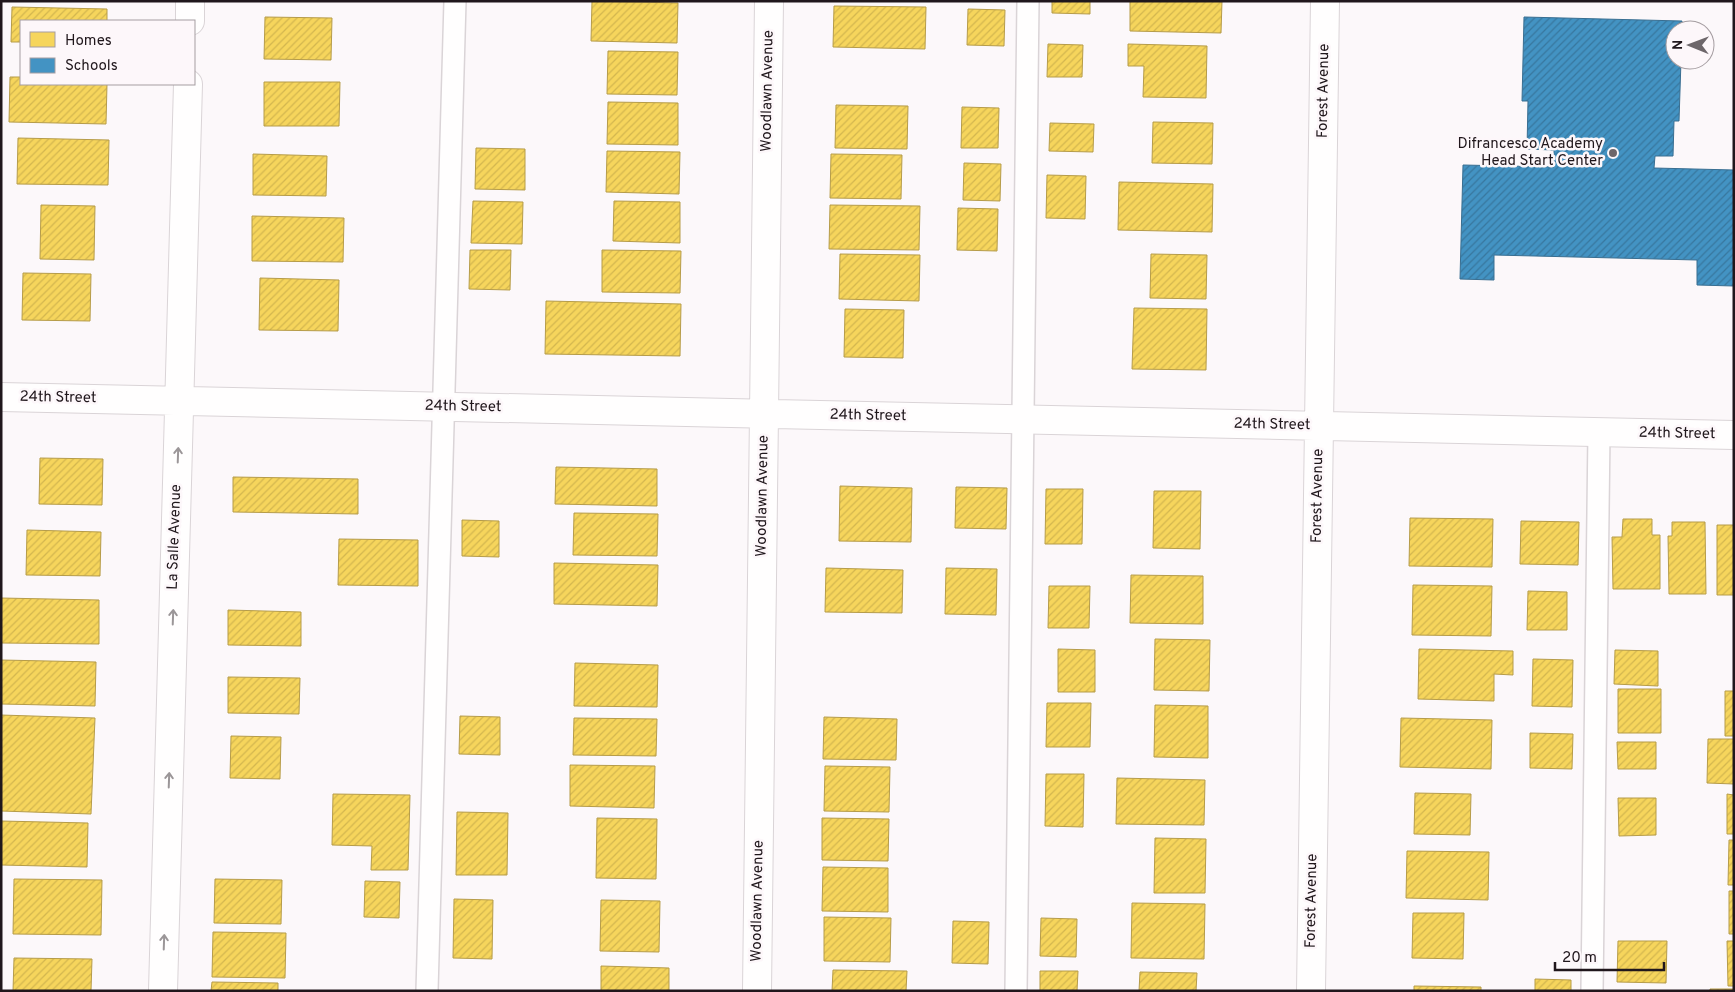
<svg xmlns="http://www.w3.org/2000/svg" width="1735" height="992" font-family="Overpass,sans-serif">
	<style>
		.homes { fill: url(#homes-hatch); stroke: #b69c49 }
		.schools { fill: url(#schools-hatch); stroke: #386e91 }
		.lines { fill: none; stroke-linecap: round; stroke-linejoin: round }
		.service-casing { stroke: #dad4d7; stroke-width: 24 }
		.minor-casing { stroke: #dad4d7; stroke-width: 30 }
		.service { stroke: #fffefe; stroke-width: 21 }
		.minor { stroke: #fffefe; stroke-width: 28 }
		.oneway { stroke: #9b9698 }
		.poi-dot { fill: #6d666a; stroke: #fdf7fa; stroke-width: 2 }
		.labels { text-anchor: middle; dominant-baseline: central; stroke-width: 5; stroke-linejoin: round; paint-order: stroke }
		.street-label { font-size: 15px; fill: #20171c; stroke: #fdf7fa }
		.poi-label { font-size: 15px; fill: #20171c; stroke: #fdf7fa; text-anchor: end }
	</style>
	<defs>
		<pattern id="homes-hatch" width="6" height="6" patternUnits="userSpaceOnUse" patternTransform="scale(1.25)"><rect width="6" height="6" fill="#f6d55c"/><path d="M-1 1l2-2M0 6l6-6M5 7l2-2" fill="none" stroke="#d3b64f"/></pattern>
		<pattern id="schools-hatch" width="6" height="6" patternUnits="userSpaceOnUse" patternTransform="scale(1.25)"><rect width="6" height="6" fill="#4393c3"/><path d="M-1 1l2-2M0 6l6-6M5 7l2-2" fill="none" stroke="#38779e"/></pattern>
	</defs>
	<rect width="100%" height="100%" fill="#fcf8fa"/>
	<path class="homes" d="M592 1 678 3 677 43 591 41Z
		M1052 1H1090V14L1052 13Z
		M1130 1H1222L1221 33 1130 31Z
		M834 6 926 7 925 49 833 47Z
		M12 7 107 9V21H21V42H11Z
		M968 9 1005 10 1004 46 967 45Z
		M265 17 332 18 331 60 264 59Z
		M1048 44 1083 45 1082 77H1047Z
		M1128 44 1207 46 1206 98 1143 97 1144 66H1128Z
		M608 51 678 52 677 95 607 94Z
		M10 77H21V84H107L106 124 9 122Z
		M264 82H340L339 126H264Z
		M608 102 678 103V145L607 144Z
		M836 105 908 106 907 149 835 148Z
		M962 107 999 108 998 148H961Z
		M1153 122 1213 123 1212 164 1152 163Z
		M1050 123 1094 124 1093 152 1049 151Z
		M18 138 109 140 108 185 17 184Z
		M476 148 525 149V190L475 189Z
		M607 151 680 152 679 194 606 192Z
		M253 154 327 156 326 196 253 195Z
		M831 154 902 155 901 199 830 198Z
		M964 163 1001 164 1000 201 963 200Z
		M1047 175 1086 176 1085 219 1046 218Z
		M1119 182 1213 184 1212 232 1118 230Z
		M473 201 523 202 522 244 471 243Z
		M614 201 680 202V243L613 241Z
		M41 205 95 206 94 260 40 259Z
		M830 205 920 206 919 250 829 249Z
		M958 208 998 209 997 251 957 250Z
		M252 216 344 218 343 262 252 261Z
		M470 250H511L510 290 469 289Z
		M602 250 681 251 680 293 602 292Z
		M840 254 920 255 919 301 839 299Z
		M1151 254 1207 255 1206 299 1150 298Z
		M23 273 91 274 90 321 22 320Z
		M260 278 339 280 338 331 259 330Z
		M546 301 681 304 680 356 545 354Z
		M1134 308 1207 309 1206 370 1132 369Z
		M845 309 904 310 903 358 844 357Z
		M40 458 103 459 102 505 39 504Z
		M556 467 657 469V506L555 504Z
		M233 477 358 479V514L233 512Z
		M840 486 912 488 911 542 839 541Z
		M956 487 1007 488 1006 529 955 528Z
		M1046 489H1083L1082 544H1045Z
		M1154 491H1201L1200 549 1153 548Z
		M574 513 658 514 657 556 573 555Z
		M1410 518 1493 519 1492 567 1409 566Z
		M1623 519H1652V535H1660V589H1613L1612 537H1622Z
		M462 520 499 521V557L462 556Z
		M1521 521 1579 522 1578 565 1520 564Z
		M1672 522H1705L1706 594H1669L1668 536H1672Z
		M1717 525H1734V595H1717Z
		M27 530 101 532 100 576 26 575Z
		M339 539 418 540V586L338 585Z
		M554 563 658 565 657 606 554 604Z
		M826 568 903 570 902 613 825 612Z
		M946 568 997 569 996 615 945 614Z
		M1131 575 1203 576V624L1130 623Z
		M1413 585 1492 586 1491 636 1412 635Z
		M1049 586H1090L1089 628H1048Z
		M1528 591 1567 592V630H1527Z
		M1 598 99 600V644L1 643Z
		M228 610 301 612V646L228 645Z
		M1155 639 1210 640 1209 691 1154 690Z
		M1058 649 1095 650V692H1058Z
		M1419 649 1513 651V675L1494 674V701L1418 699Z
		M1615 650 1658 651V686L1614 684Z
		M1533 659 1573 660 1572 707 1532 706Z
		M1 660 96 662 95 706 1 704Z
		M575 663 658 665 657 707 574 706Z
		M228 677 300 678 299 714 228 713Z
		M1618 689H1661V733H1618Z
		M1725 691H1734V736H1725Z
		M1047 703H1091L1090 747H1046Z
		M1155 705 1208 706V758L1154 757Z
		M1 715 95 718 91 814 1 811Z
		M460 716 500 717V755L459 754Z
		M824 717 897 719 896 760 823 759Z
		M574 718 657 719 656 756 573 755Z
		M1401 718 1492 720 1491 769 1400 767Z
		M1530 733 1573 734 1572 769 1530 768Z
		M231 736 281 737 280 779 230 778Z
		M1708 739H1734V784L1707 783Z
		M1617 742H1656V769H1618Z
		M570 765 655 766 654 808 570 806Z
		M825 766 890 767 889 812 824 811Z
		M1046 774H1084L1083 827 1045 826Z
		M1117 778 1205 780 1204 825 1116 824Z
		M1415 793 1471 794 1470 835 1414 834Z
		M333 794 410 795 408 870H371L372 846 332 845Z
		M1727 794 1734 795V834H1727Z
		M1618 798H1656V835L1619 836Z
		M457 812 508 813 507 875H456Z
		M597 818 657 819 656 879 596 878Z
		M822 818 889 819 888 861 822 860Z
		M1 821 88 823 87 867 1 865Z
		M1155 838 1206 839 1205 893H1154Z
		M1729 840H1734V885H1728Z
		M1407 851 1489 852 1488 900 1406 898Z
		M823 867 888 868V912L822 911Z
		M14 879 102 880 101 935 13 934Z
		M215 879 282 880 281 924 214 923Z
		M365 881 400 882 399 918 364 917Z
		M1729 891H1734V934H1729Z
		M454 899 493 900 492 959 453 958Z
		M601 900 660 901 659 952 600 951Z
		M1132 903 1205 904 1204 959 1131 958Z
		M1413 913H1464L1463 959 1412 958Z
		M824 917 891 918 890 962 824 961Z
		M1041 918 1077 919 1076 957 1040 956Z
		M953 921 989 922 988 964 952 963Z
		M213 932 286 933 285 978 212 977Z
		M1618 941H1667L1666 983 1617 982Z
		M1727 941H1734V986H1728Z
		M14 958 92 959 91 991H13Z
		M601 966 669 968V991H601Z
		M833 970 907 971 906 991H832Z
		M1040 971H1078L1077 991H1040Z
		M1140 972 1197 973 1196 991H1139Z
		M1535 979 1571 980V991H1535Z
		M212 982 278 983V991H211Z
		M1414 986 1481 987V991H1414Z
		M1710 989H1734V991H1710Z"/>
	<path class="schools" d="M1524 17 1682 21V30H1675V60H1681L1679 121H1674L1673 156H1655L1654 168 1734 170V286L1697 285V260L1494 255V280L1460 279 1463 165 1554 167V150L1527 149 1528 101H1522Z"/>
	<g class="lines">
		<g class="service-casing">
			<path id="service" d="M427 991 455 1
				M1016 991 1028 1
				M1592 991 1599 432"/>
		</g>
		<g class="minor-casing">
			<path id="minor" d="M190 21V1
				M1 397 1734 435
				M163 991 188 84
				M757 991 769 1
				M1311 991 1325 1"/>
		</g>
		<use href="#service" class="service"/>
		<use href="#minor" class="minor"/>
	</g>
	<defs><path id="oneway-shaft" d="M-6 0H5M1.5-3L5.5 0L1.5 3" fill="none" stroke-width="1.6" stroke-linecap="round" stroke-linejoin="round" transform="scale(1.25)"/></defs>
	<g class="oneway">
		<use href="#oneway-shaft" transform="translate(178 455) rotate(-88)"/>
		<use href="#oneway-shaft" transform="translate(173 617) rotate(-88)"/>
		<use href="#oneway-shaft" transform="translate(169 780) rotate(-88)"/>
		<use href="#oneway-shaft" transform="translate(164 942) rotate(-88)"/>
	</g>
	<circle class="poi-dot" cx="1613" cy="153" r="5"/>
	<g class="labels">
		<g class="street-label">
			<text transform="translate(768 91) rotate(-89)">Woodlawn Avenue</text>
			<text transform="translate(1324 91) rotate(-89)">Forest Avenue</text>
			<text transform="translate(58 398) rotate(1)">24th Street</text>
			<text transform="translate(463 407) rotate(1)">24th Street</text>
			<text transform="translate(868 416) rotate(1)">24th Street</text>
			<text transform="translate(1272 425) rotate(1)">24th Street</text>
			<text transform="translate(1677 434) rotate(1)">24th Street</text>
			<text transform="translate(763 496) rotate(-89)">Woodlawn Avenue</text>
			<text transform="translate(1318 496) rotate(-89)">Forest Avenue</text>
			<text transform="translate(175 537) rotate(-88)">La Salle Avenue</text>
			<text transform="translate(758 901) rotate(-89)">Woodlawn Avenue</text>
			<text transform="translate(1312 901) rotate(-89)">Forest Avenue</text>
		</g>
		<g class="poi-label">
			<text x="1603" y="144">Difrancesco Academy<tspan x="1603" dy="17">Head Start Center</tspan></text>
		</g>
	</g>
	<rect width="1735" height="992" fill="none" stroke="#20171c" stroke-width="5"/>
	<rect x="20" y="20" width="175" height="65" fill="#fdf7fa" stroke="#a59da1"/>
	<rect x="30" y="32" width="25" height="15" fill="#f6d55c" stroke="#a59da1"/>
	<text x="65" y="45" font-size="15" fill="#20171c">Homes</text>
	<rect x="30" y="58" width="25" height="15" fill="#4393c3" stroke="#a59da1"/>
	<text x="65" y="70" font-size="15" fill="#20171c">Schools</text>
	<g transform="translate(1690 45) rotate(271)"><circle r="24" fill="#fdf7fa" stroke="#a59da1"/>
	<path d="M0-4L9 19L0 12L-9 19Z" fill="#6d666a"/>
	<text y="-8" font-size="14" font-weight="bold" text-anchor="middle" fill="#20171c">N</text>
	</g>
	<path d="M1555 962v8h109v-8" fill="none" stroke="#20171c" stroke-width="2.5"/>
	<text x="1562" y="962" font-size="15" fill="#20171c" stroke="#fdf7fa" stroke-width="4" paint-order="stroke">20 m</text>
</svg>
